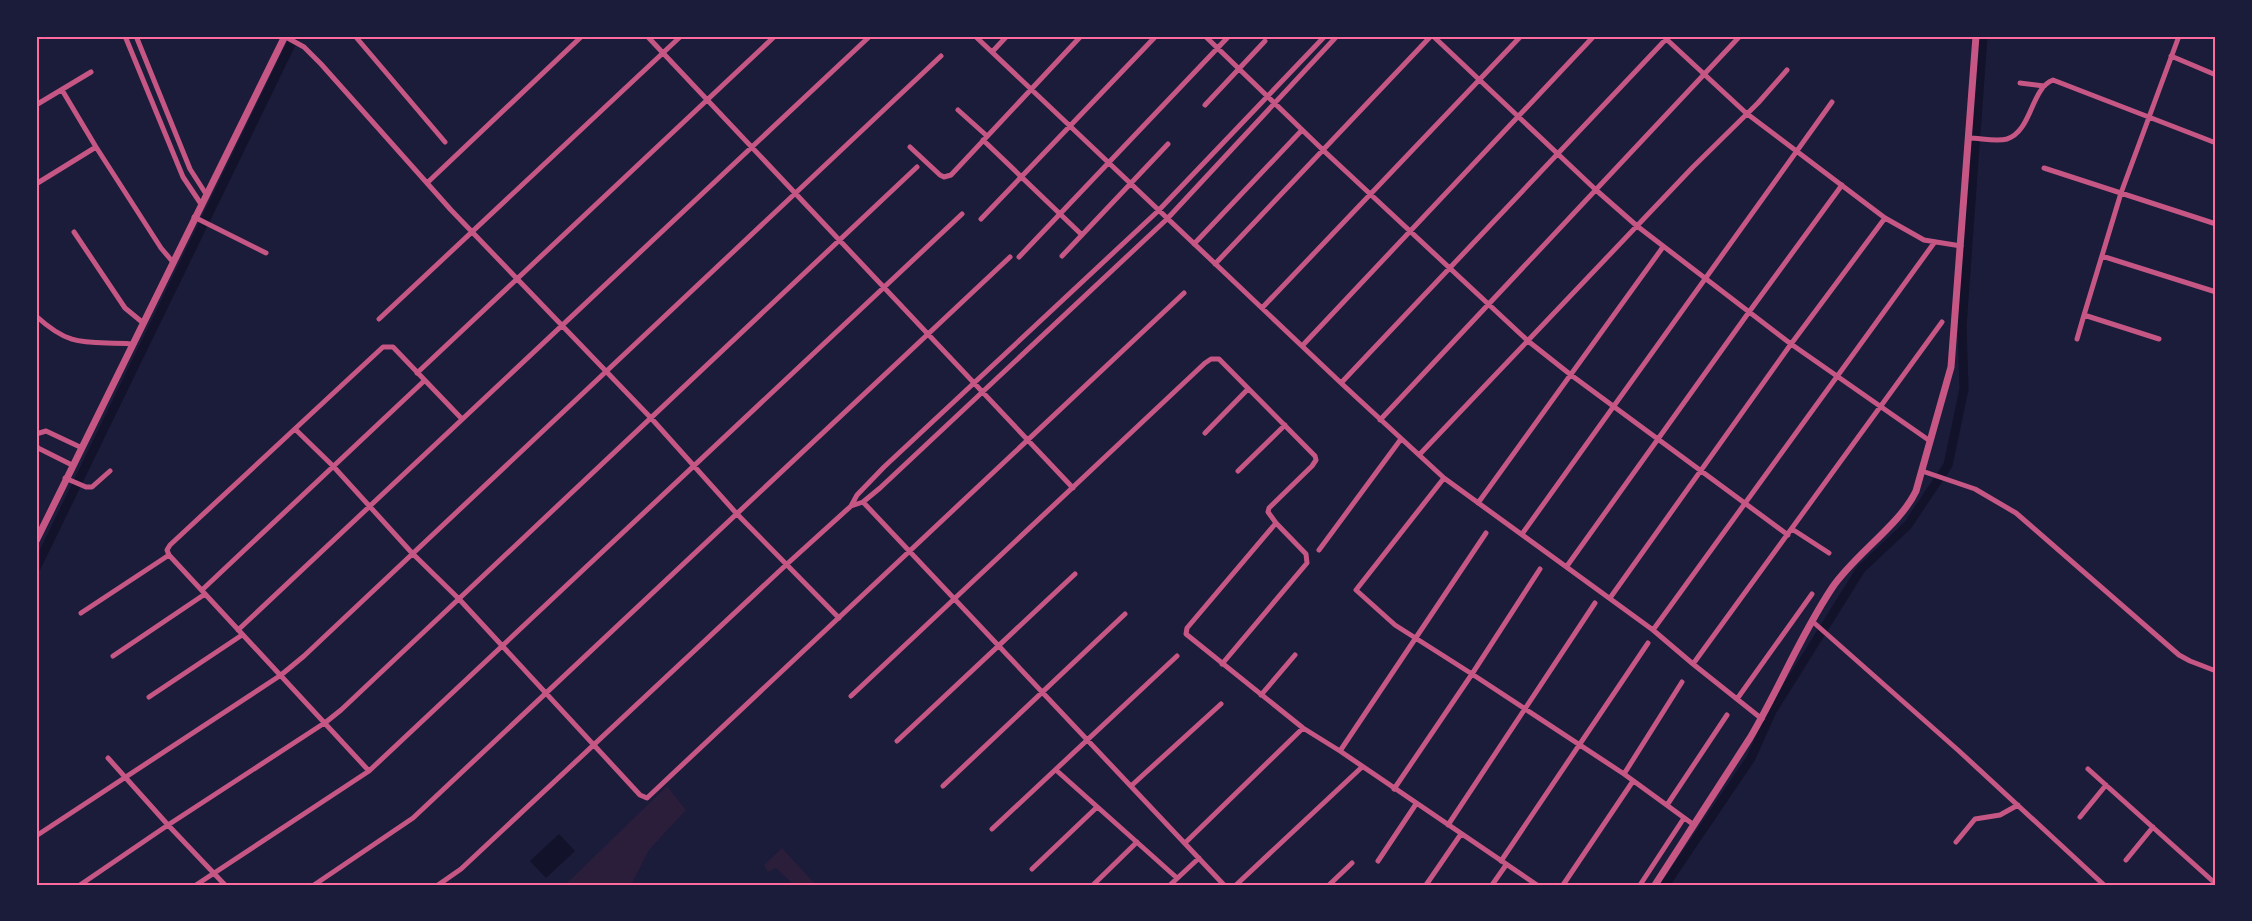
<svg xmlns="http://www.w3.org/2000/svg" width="2252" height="921" font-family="'PT Sans',sans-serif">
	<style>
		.green { fill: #2a1e3b }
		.water { fill: #12122b }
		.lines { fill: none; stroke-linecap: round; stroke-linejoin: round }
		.canal { stroke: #12122b; stroke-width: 9 }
		.minor { stroke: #c65784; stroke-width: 5 }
		.tertiary { stroke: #c65784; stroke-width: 7 }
		.neatline { fill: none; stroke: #ff6b9d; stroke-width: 2 }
	</style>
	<rect width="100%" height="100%" fill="#1b1b3a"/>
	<path class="green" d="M667 786 686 810 649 850 631 885H565Z
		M782 848 816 885H794L776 868 768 872 764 865Z"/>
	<path class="water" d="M559 834 575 851 546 878 530 861Z"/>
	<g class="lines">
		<path class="canal" d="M36 568 295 36
			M1665 885 1751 758 1772 711 1861 569 1908 525 1948 465 1964 389 1962 326 1983 36"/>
		<path class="minor" d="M125 36 183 177 201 204
			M136 36 190 169 206 194
			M284 36 304 47 321 64 451 210 651 418 737 514 839 618
			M355 36 445 142
			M647 36 1073 488
			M975 36 1341 383 1444 478 1653 630 1693 664 1762 719
			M1205 36 1324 151 1528 341 1571 375 1788 535
			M1433 36 1596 190 1637 226 1791 344 1930 441
			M1663 36 1746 113 1885 218 1924 240 1961 246
			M992 52 1007 36
			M2171 56 2216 75
			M2020 83 2044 86
			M62 90 96 147 161 248 172 261
			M36 105 91 72
			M1205 105 1265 41
			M958 110 987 136
			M1969 138C1980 138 1996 142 2007 139 2032 131 2031 88 2053 80L2216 143
			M983 140 1082 235
			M910 147 940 175 944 177 951 175 1081 36
			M2044 168 2216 224
			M427 183 582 36
			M36 184 96 147
			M194 217 266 253
			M981 219 1156 36
			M74 232 125 308 142 322
			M1194 244 1302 130
			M1062 256 1168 144
			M2102 256 2216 292
			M1019 257 1229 36
			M1215 264 1431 36
			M1262 308 1521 36
			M36 316C72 349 86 341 131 344
			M379 319 681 36
			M2077 339 2084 315
			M2159 339 2084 315 2121 193 2179 36
			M1302 346 1594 36
			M417 373 775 36
			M1341 383 1669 36
			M1380 420 1740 36
			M295 429 333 466 412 553 459 599 640 795 647 798 1184 293
			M1205 433 1248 389
			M36 434 46 431 80 447
			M36 445 38 448 72 465
			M1419 455 1693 167 1758 103 1787 70
			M1238 471 1285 425
			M1922 471 1975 489 2016 513 2179 655 2190 661 2216 671
			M65 478 86 487H92L110 471
			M1444 478 1356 590 1395 625 1472 674 1624 774 1694 825
			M863 502 1224 885
			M1478 503 1663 247
			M851 506 863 502 880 488 1167 219 1337 36
			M1792 529 1829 553
			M1522 534 1832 102
			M1319 550 1401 439
			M1567 566 1749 312 1842 185
			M202 590 424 381
			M1610 598 1791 344 1885 218
			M81 613 169 555
			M1812 621 1959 751 2104 885
			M238 630 870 36
			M1653 630 1934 243
			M113 656 205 594
			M1222 664 1307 563 1306 554 1276 523
			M1693 664 1942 322
			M1261 695 1295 655
			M851 696 1205 363 1211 359H1219L1315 456 1316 460 1312 466 1269 508 1268 512 1276 523 1187 628 1186 634 1303 728 1340 751 1537 885
			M149 697 242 635
			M1737 699 1812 594
			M897 741 1075 574
			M1340 751 1486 533
			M108 758 168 825 225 885
			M2088 769 2216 884
			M1056 770 1177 878
			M369 771 169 555 167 550 170 545 383 347H393L462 419
			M1624 774 1682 682
			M943 786 1125 614
			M1131 786 1221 704
			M1394 789 1472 674 1540 569
			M1667 805 1727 715
			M2080 817 2106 785
			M1448 825 1595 603
			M992 829 1177 656
			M36 836 281 675 304 656 941 56
			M1956 842 1975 819 2000 815 2018 805
			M1185 843 1303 728
			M2126 860 2153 827
			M1378 861 1416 804
			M1501 861 1648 643
			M1032 869 1096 808
			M80 885 168 825 326 722 341 710 917 167
			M196 885 369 771 962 214
			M314 885 413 818 1010 257
			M438 885 461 869 787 564 851 506 857 495 884 467 1158 211 1325 36
			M1093 885 1137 842
			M1170 885 1199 858
			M1236 885 1362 767
			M1329 885 1352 863
			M1426 885 1461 834
			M1492 885 1506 865
			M1563 885 1633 781
			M1640 885 1684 818"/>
		<path class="tertiary" d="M36 541 285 36
			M1655 885 1750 738C1779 689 1800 636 1832 588 1854 555 1900 525 1916 491L1951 367 1976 36"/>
	</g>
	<rect width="2252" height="921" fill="none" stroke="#1b1b3a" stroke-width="75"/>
	<rect x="38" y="38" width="2176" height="846" class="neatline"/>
</svg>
